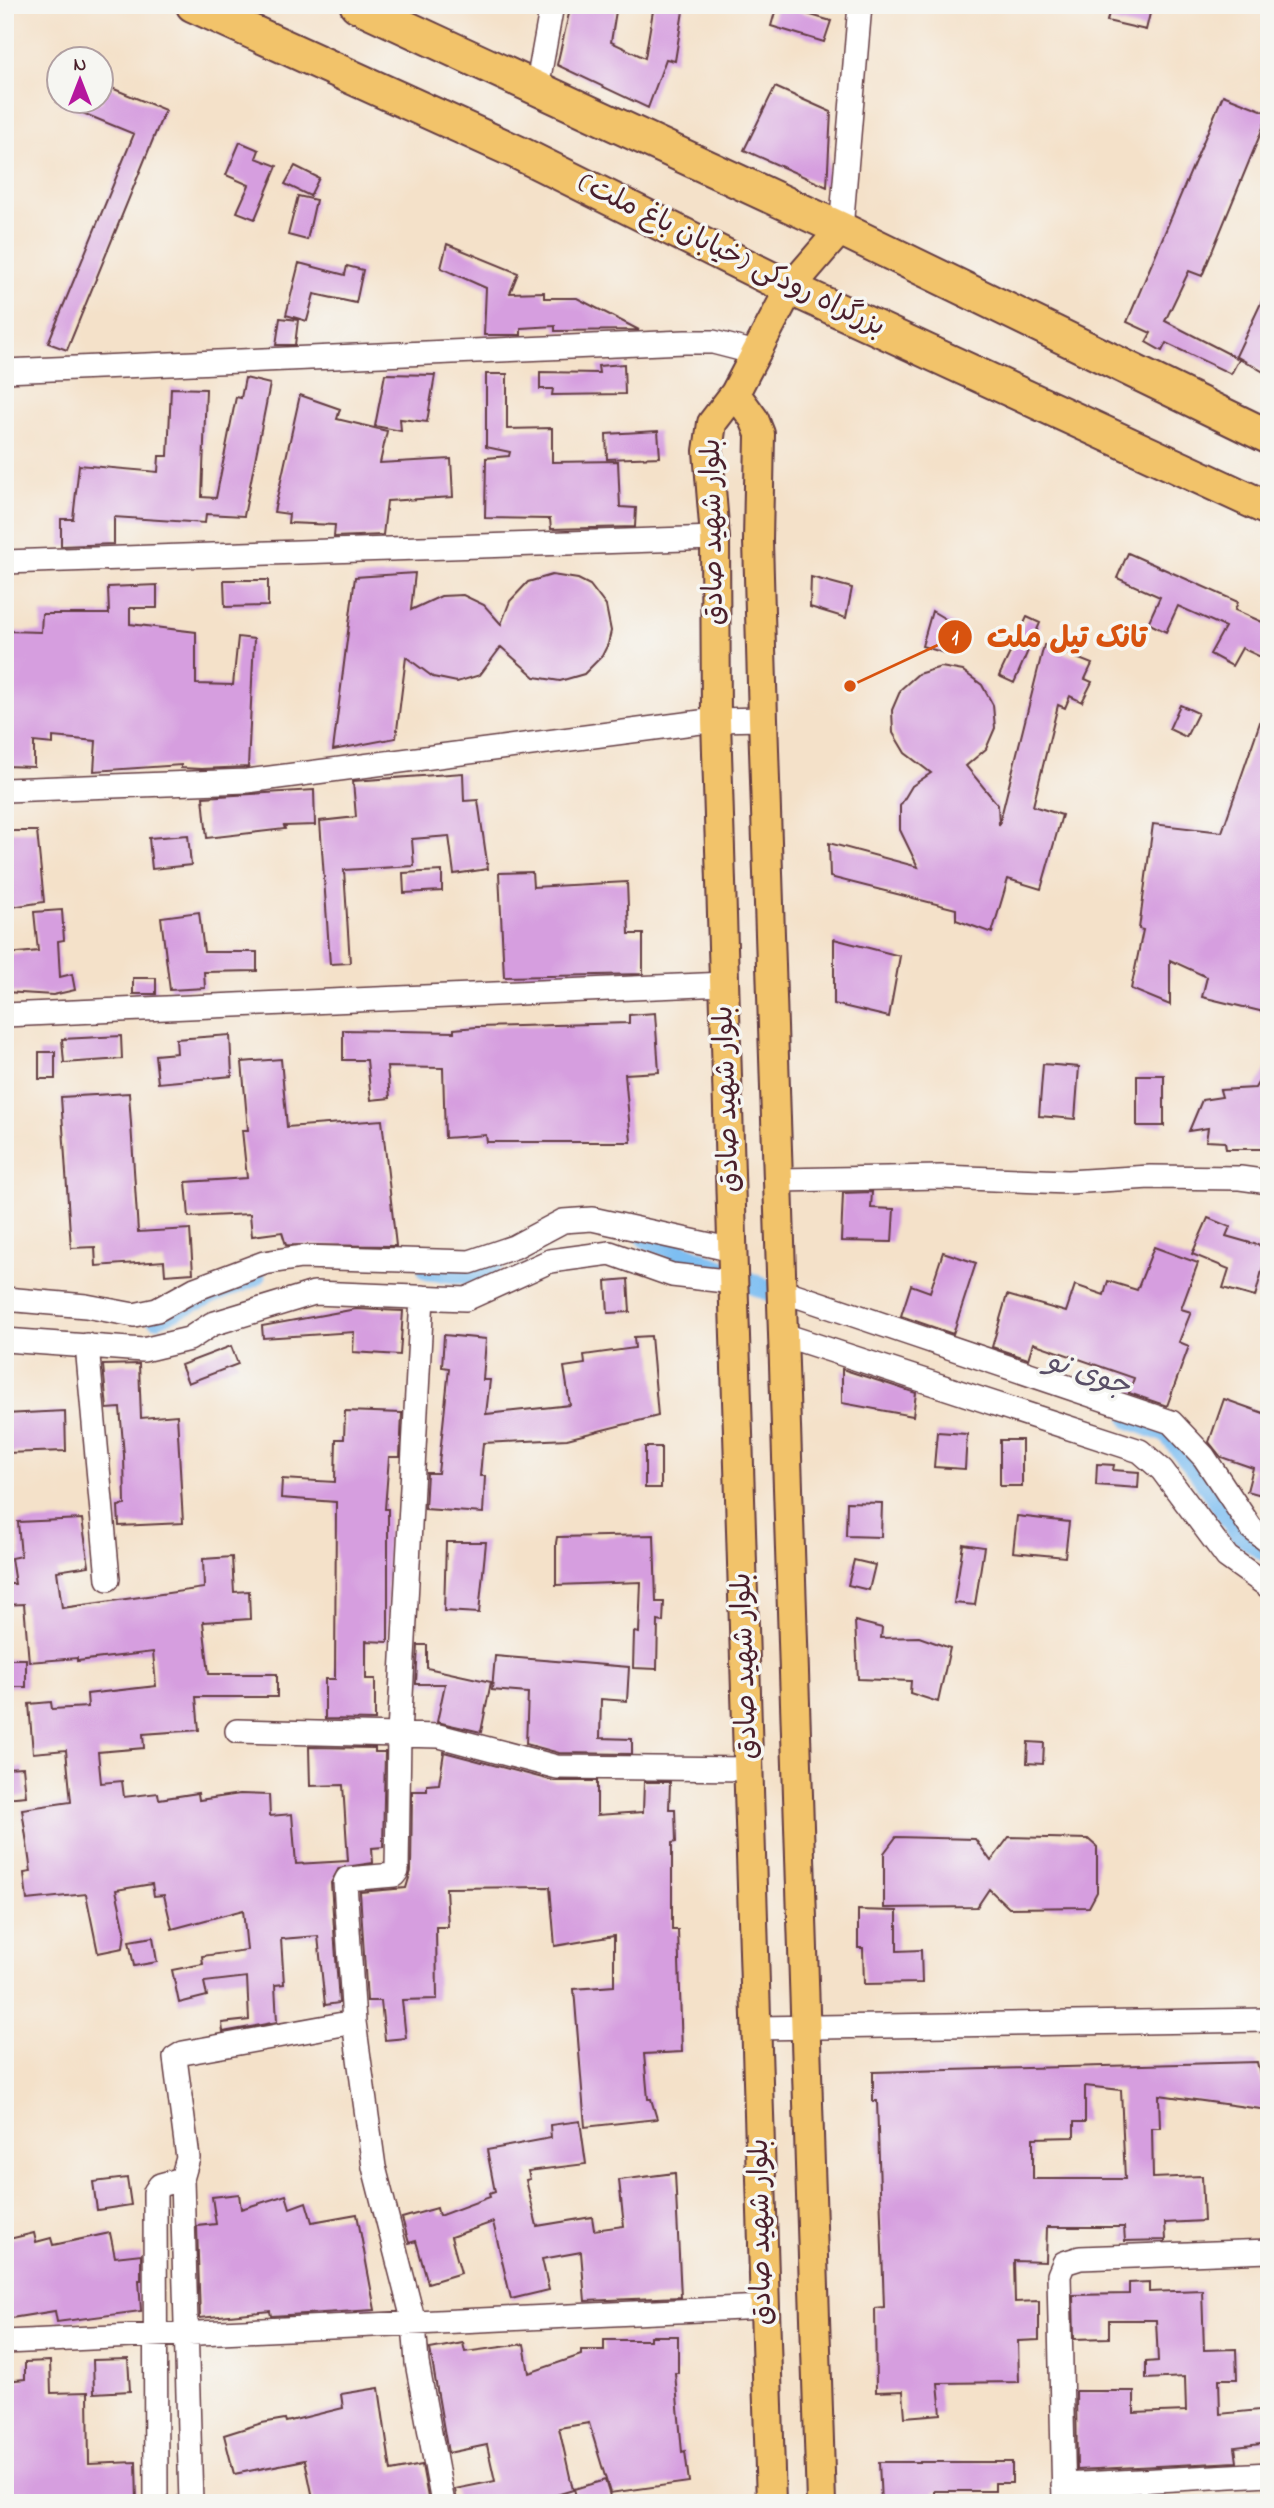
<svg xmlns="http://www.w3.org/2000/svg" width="1274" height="2508" font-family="'Indie Flower','Playpen Sans Arabic',sans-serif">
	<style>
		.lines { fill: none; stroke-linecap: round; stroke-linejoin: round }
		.canal { stroke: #7dbef2; stroke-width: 21 }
		.building { fill: #d69edf; fill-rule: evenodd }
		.minor-casing { stroke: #643c43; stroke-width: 26 }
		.major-casing { stroke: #643c43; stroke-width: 32 }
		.highway-casing { stroke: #643c43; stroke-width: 37 }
		.minor { stroke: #fff; stroke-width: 23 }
		.major { stroke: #f2c36a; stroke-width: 28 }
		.highway { stroke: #f2c36a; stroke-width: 33 }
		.labels { text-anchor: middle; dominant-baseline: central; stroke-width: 7; stroke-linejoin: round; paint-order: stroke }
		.street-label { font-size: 28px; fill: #4a1f2b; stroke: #f6f6f2 }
		.water-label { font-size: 30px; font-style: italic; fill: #594f67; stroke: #f6f6f2 }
		.leader { fill: none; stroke: #d8530f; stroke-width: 2.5 }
		.callout-dot { fill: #d8530f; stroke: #f6f6f2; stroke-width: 2.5 }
		.mark-label { font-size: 21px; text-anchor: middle; font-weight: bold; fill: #fff }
		.callout-label { font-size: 30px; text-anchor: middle; font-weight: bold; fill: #d8530f; stroke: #f6f6f2; stroke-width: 7; stroke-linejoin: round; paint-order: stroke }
	</style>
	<rect width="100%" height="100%" fill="#f6f6f2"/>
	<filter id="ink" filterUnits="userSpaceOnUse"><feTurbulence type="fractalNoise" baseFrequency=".0143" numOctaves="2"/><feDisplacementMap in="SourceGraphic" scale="14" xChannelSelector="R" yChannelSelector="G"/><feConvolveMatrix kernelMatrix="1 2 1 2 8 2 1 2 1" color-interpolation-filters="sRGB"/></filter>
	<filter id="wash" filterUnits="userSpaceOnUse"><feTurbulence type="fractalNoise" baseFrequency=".00686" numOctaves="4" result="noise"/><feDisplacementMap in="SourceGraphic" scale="28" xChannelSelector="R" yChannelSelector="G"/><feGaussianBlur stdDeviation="1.57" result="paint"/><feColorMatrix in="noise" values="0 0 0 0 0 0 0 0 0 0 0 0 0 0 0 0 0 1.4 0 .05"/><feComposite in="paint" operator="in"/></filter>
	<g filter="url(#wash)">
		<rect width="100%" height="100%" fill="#f4e1c9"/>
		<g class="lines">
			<path class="canal" d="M646 1238 793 1301
				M428 1270 468 1274 494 1263
				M156 1317 255 1276
				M1131 1419 1167 1433 1198 1471 1239 1533 1269 1554"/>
		</g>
		<g id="blocks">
			<path class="building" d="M571 5H617L611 42 645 58 654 5H684L675 61 666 59 648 108 557 65Z
				M777 5 831 21 824 42 771 26Z
				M1111 5H1152L1146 30 1107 21Z
				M102 84 165 110 67 350 48 343 134 134 56 102H102Z
				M775 87 831 112 827 187 744 150Z
				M1223 95 1269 113 1202 276 1189 271 1165 321 1239 359 1231 374 1166 343 1162 351 1146 342 1151 333 1127 322Z
				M240 142 259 150 256 158 277 166 255 219 237 212 249 185 226 175Z
				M295 166 319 178 310 196 285 184Z
				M298 196 316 200 307 240 288 235Z
				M447 244 518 273 510 293 544 292V298H577L639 330 555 331V326L521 328V335H484L486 288 441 268Z
				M299 263 345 275 347 266 363 270 356 303 314 294 307 321 286 315Z
				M1269 286V375L1236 356Z
				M280 318 298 320 295 345H276Z
				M624 364 625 394 552 395 553 389H540V372L599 373 598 366Z
				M385 374 435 375 427 422 400 419 401 431 375 426Z
				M486 374H507V429L552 428V462L618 461 620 507 636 508 635 527 551 529 550 519 485 518 486 458 509 456 510 452 486 447Z
				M245 378 270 384 244 516 206 514 205 523 114 517V544L61 546V519H73L79 465 158 472 159 456H168L171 388 206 389 202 497 216 498 236 397 241 398Z
				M300 395 340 409 337 419 387 431 380 463 451 459 453 497 387 501 383 535 334 537 335 525 288 523 289 514 274 512Z
				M658 431 660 457 607 459 606 434Z
				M1128 553 1238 602 1235 610 1269 625V661L1242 648 1232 666 1210 654 1225 627 1178 606 1166 632 1148 623 1160 597 1117 578Z
				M415 573 411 610 441 596 463 595 484 605 501 624 510 601 528 582 552 575 578 579 590 585 606 606 611 631 608 644 602 656 584 674 560 681 535 677 501 647 480 675 457 682 433 677 406 657 396 738 333 750 355 577Z
				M811 577 852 588 846 618 810 607Z
				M224 580H268V606L225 607Z
				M157 585V608H130V624L196 632V684L233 685 238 637 254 639 248 767 201 769 181 768V765L94 771 96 741 53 737V744L34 742V767L5 766V631L41 632 42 614H109L108 587Z
				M932 611 959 627 951 655 922 646Z
				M1027 617 1040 623 1014 683 999 676Z
				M1044 645 1092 664 1085 679 1092 682 1082 702 1070 696 1065 708 1058 705 1033 806 1062 815 1041 889 1008 879 992 933 956 920V909L830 877 829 843 918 867 900 830V806L912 786 931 773 905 753 893 733 892 710 901 689 918 674 941 667 963 671 982 685 993 705 995 728 986 749 966 766 998 805 999 825Z
				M1180 705 1198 713 1186 737 1169 729Z
				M1266 705 1269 706V991L1264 1012 1202 997 1207 977 1170 960V1005L1131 989 1143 930 1139 929 1153 824 1222 832Z
				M463 773 464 801 478 800 488 869 454 874 449 836 412 839 414 866 344 870 350 963 330 964 320 821 356 817 353 781Z
				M314 790 315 825 284 826 285 829 207 838 203 797Z
				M5 831H37L44 902 5 908Z
				M188 835 191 865 152 869 149 838Z
				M442 871V891L404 893 403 873Z
				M532 872 533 887 627 882 629 934H643V974L504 977 499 873Z
				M62 910 64 940 58 941 60 977 72 974 75 990 53 995 5 992 9 954 38 951 34 912Z
				M199 912 204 952H257V971L204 972 205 988 170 990 161 917Z
				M834 939 900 956 889 1017 834 1004Z
				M133 978H156V994H133Z
				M655 1013 659 1072 625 1074 631 1142H487L486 1135 445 1138 443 1068 387 1067 390 1098 371 1100 367 1060H343V1030L454 1032V1029L477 1027 629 1023V1015Z
				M230 1035 232 1076 158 1083 155 1055 177 1053 176 1039Z
				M121 1036 122 1059 64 1063 62 1039Z
				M39 1052H55V1079H39Z
				M281 1059 287 1127 382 1120 396 1246 286 1245 282 1232 252 1236 250 1214 189 1217 186 1182 247 1178 242 1130H248L242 1062Z
				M1043 1064 1079 1067 1075 1119 1039 1116Z
				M1269 1064V1149H1226L1225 1142 1206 1141 1208 1128 1189 1131 1202 1100 1222 1097 1220 1090 1255 1088Z
				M1137 1075H1164V1126H1137Z
				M129 1093 138 1232 190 1229 193 1273 165 1275 164 1261 96 1266 95 1247 71 1248 61 1097Z
				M872 1192 871 1208 894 1209 892 1242 841 1241 843 1193Z
				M1208 1218 1230 1227 1226 1236 1268 1248 1255 1297 1223 1288 1229 1269 1192 1254Z
				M1154 1247 1198 1263 1181 1309 1191 1312 1179 1342 1189 1346 1167 1406 1129 1393 1134 1378 1033 1343 1028 1359 992 1347 1007 1295 1066 1312 1075 1285 1104 1295 1108 1281 1137 1290Z
				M943 1252 976 1263 953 1334 901 1316 911 1285 930 1292Z
				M628 1279 630 1312 608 1313 606 1281Z
				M356 1309 403 1311 400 1355 353 1352 354 1332 263 1338 262 1326Z
				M444 1335 486 1339 483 1380H490L486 1414 570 1405 564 1367 585 1364 584 1355 635 1348 634 1337 651 1336 658 1416 567 1439 483 1443 480 1476H485L483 1513 425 1509 427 1473H438L449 1368 442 1367Z
				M231 1346 238 1364 188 1383 181 1365Z
				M139 1364 141 1418 177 1415 183 1523 119 1526 118 1506 125 1505 124 1455 120 1408 107 1409 103 1365Z
				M842 1369 916 1393 913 1416 842 1403Z
				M1224 1399 1269 1415V1497L1247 1491 1253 1468 1221 1457 1209 1442Z
				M65 1411 66 1451 5 1453V1414Z
				M345 1411 402 1413 400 1457H389L385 1509H388V1642L366 1641V1679H375V1720L325 1719V1679H335L336 1502 281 1498 282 1479 335 1482 336 1439H344Z
				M937 1432 967 1434 965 1469 934 1467Z
				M1000 1440H1022V1486H1000Z
				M645 1447H661V1488H645Z
				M1097 1464 1114 1465 1113 1470 1139 1472 1138 1488 1096 1485Z
				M847 1502 882 1503 881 1537 846 1536Z
				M1017 1516 1069 1522 1065 1557 1013 1552Z
				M82 1519 89 1566 57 1571 62 1608 204 1588 203 1559 232 1557 234 1592 249 1591 250 1619 203 1622 209 1674H277V1697H196L199 1730 143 1734 144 1748 98 1752 101 1783 122 1781 124 1797 158 1793 159 1799 198 1793 199 1800 240 1794 269 1795 270 1816 292 1814 296 1864 348 1861 343 1785 310 1786 309 1747 375 1748V1752H385L383 1847 372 1848 373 1863 339 1868 331 1883 339 2003 325 2005 318 1936 281 1939 284 1984 275 1985 277 2022 223 2032 222 2023 249 2020 247 1977 204 1982 207 1996 179 2003 172 1970 203 1964 202 1956 247 1950 243 1910 172 1929 164 1895 154 1896 152 1884 116 1890 125 1931 123 1948 98 1953 86 1894 27 1900 24 1873 31 1872 22 1809 71 1802 66 1750 33 1753 29 1704 51 1702 52 1709 88 1707 87 1694 156 1686 153 1652 77 1661V1658L29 1662 24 1604 5 1605V1584H15L11 1558 21 1556 18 1522Z
				M654 1535 656 1602H664L663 1622 658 1621 657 1669 633 1668 634 1632 639 1633 641 1582 556 1585V1543L557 1537Z
				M446 1542H486L479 1613 444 1611Z
				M963 1544 984 1547 975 1605 954 1603Z
				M854 1560 875 1565 869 1590 848 1585Z
				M855 1621 882 1628 881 1638 919 1637 950 1648 938 1702 910 1693 911 1681 858 1679Z
				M418 1645H427V1668L491 1682 481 1732 437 1722 445 1684H416Z
				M495 1656 629 1667 627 1701 601 1699 600 1738 632 1739V1754L559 1753 526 1744 528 1693 492 1690Z
				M5 1659H26V1687H5Z
				M1028 1742 1044 1743 1043 1764 1027 1763Z
				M444 1752 554 1781H597V1815L643 1812 644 1782H670L669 1809H675L676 1842 672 1843V1930H678L682 2052 644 2054 648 2099H651L657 2119 585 2127 574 1989 614 1986V1936L555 1946 550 1887 446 1888 448 1927H436L437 1999 402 2000 406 2038 385 2040 381 2001H367L360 1892 406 1888 411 1871 412 1791H427V1785L439 1784Z
				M23 1767 26 1796 5 1798V1768Z
				M896 1837 975 1839 991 1861 1009 1837 1088 1839 1097 1847V1892L1089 1907 1009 1908 989 1889 977 1907 884 1908V1853Z
				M858 1910 897 1911V1951L921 1950 922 1983 864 1984 863 1948H858Z
				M153 1937 157 1962 134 1966 129 1941Z
				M1257 2062 1268 2110 1159 2095 1160 2128H1152L1153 2178 1202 2176 1204 2221 1165 2223 1166 2240 1125 2241 1124 2227H1047L1046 2262 1014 2261 1015 2302 1039 2301V2340L1018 2341 1019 2382 938 2383 941 2414 905 2417 903 2391 876 2392 875 2308 884 2307 877 2101H873V2072ZM1085 2086 1121 2090 1125 2179H1033V2138L1074 2137V2122H1085Z
				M580 2121 586 2164 528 2171 530 2179 526 2180 537 2226 592 2217 594 2230 624 2226 619 2180 675 2173 681 2297 585 2301 581 2252 542 2259 549 2290 511 2299 493 2222 451 2237 461 2273 428 2283 416 2241 409 2243 402 2218 437 2208 439 2216 490 2197 489 2194 495 2192 487 2150 551 2138 550 2125Z
				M127 2178 131 2205 97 2210 93 2182Z
				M239 2194 241 2209 286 2195 290 2208 306 2202 312 2222 357 2214 375 2310 271 2316 270 2311 200 2318 197 2226 216 2224 212 2197Z
				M34 2233 36 2242 51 2238 53 2245 110 2233 115 2257 141 2254V2280H139L141 2311 57 2322 55 2311 5 2319V2240Z
				M1149 2282V2292L1202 2290 1204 2350 1236 2349 1237 2379H1219L1220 2414 1269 2409V2443L1235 2447 1237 2462 1077 2470 1076 2391H1134V2413L1186 2411 1185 2377 1146 2379V2362L1158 2361 1156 2320H1109V2338L1074 2339 1073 2295 1129 2294V2283Z
				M650 2336H678V2373H675L682 2452 685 2451 689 2482 610 2493 589 2423 559 2428 573 2490 530 2503H457L455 2489 495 2481 487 2445 448 2453 430 2349 463 2343 465 2352 524 2344 529 2373 581 2355V2350H604V2340H650Z
				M128 2359 130 2391 94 2393 93 2360Z
				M50 2361 51 2393 88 2392 89 2464 136 2462 137 2503H5V2381L25 2379V2362Z
				M379 2388 391 2471 422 2465 429 2503H314L305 2460 234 2474 224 2435 262 2423 285 2419 286 2422 343 2408 341 2394Z
				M879 2462H1012V2483H995V2491H934V2503H881Z
				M605 2480 612 2503H578L574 2489Z"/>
		</g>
	</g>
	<g filter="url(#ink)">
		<use href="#blocks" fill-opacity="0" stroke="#643c43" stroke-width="2"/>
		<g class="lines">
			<g class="minor-casing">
				<path id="minor" d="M537 88 552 5
					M841 229 860 5
					M5 371 685 342H713L756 353
					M5 562 715 538
					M5 790 247 781 716 720 763 719
					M5 1015 725 984
					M779 1180 941 1177 1068 1182 1150 1177 1240 1178 1269 1182
					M783 1291 1171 1422 1204 1457 1251 1528 1269 1542
					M422 1297 399 1734 397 1871 394 1875 347 1879 345 1883 354 2022 374 2167 414 2323 417 2363 443 2503
					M5 1299 86 1306 134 1315 157 1310 195 1289 264 1263 301 1257 470 1262 514 1247 563 1221 592 1219 733 1250
					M784 1335 1140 1451 1162 1470 1227 1557 1269 1587
					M5 1340 143 1350 189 1339 212 1324 314 1293 466 1299 550 1261 610 1253 672 1275 734 1282
					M87 1345 108 1579
					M237 1731 439 1736 557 1767 749 1769
					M757 2028 1269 2020
					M5 2342 763 2307
					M1063 2485 1269 2474
					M156 2503 155 2192 160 2185 182 2179
					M191 2503 182 2179 188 2158 175 2058 183 2053 354 2022
					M1064 2503 1059 2275 1064 2263 1080 2258 1269 2251"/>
			</g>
			<g class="major-casing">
				<path id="major" d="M735 393 754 419 760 434 758 541 763 719 821 2503
					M771 2503 716 720 715 538 708 451 712 423 735 393 790 288 841 229"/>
			</g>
			<g class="highway-casing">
				<path id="highway" d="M193 5 521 154 790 288 1269 509
					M357 5 841 229 1269 437"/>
			</g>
			<use href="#minor" class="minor"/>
			<use href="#major" class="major"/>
			<use href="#highway" class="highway"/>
		</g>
	</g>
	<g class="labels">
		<g class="street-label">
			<text transform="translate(731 256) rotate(26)">بزرگراه رودکی (خیابان باغ ملت)</text>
			<text transform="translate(714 532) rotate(-91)">بلوار شهید صادق</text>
			<text transform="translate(728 1099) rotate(-92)">بلوار شهید صادق</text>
			<text transform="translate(746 1666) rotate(-92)">بلوار شهید صادق</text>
			<text transform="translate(762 2232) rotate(-91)">بلوار شهید صادق</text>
		</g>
		<g class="water-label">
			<text transform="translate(1088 1375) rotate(19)">جوی نو</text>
		</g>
	</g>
	<path class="leader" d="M850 686L955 637"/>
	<g class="callout-dot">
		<circle cx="850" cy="686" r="7"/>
		<circle cx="955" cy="637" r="18"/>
	</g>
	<g class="mark-label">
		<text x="955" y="644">1</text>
	</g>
	<g class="callout-label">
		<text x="1067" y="647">تانک تیل ملت</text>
	</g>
	<rect width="1274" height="2508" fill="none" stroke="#f6f6f2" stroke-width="28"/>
	<g transform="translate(80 80)"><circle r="33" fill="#f6f6f2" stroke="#b1a0a2" stroke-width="2"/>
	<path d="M0-5L12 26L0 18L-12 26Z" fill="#b5179e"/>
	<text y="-10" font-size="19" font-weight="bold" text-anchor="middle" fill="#4a1f2b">N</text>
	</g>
</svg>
